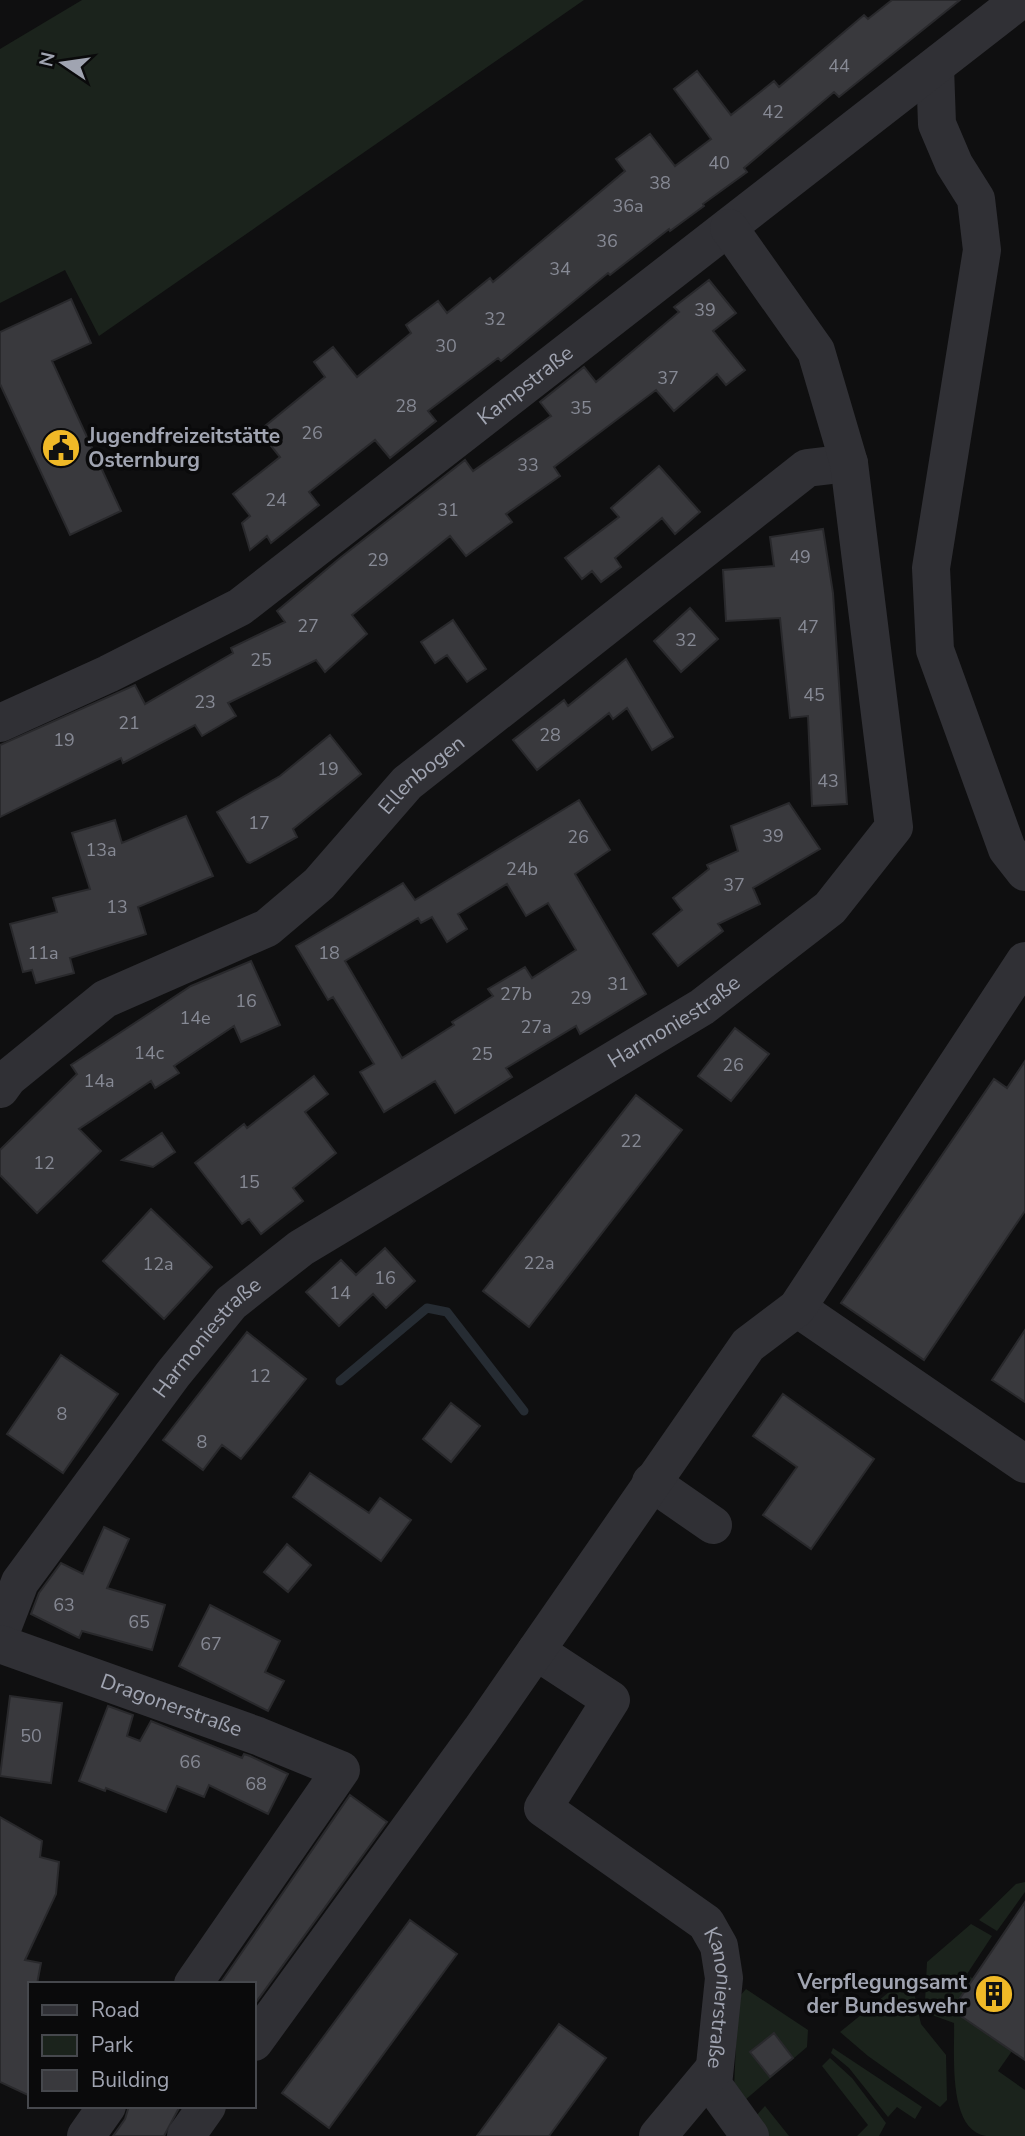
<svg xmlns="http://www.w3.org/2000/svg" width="1025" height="2136" font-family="'Nunito Sans',sans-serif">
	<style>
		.green { fill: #1b231c }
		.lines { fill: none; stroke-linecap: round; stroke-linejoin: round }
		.stream { stroke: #262c33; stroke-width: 9 }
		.building { fill: #39393d; stroke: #29292c; stroke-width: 2; fill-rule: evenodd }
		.minor { stroke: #303035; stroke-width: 38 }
		.labels { text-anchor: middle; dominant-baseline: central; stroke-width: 7; stroke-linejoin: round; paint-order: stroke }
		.number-label { font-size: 18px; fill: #868994 }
		.street-label { font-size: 21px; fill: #a0a4b1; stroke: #0a0a0b }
		.poi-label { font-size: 21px; font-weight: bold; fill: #a0a4b1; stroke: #0a0a0b; text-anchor: start }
	</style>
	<rect width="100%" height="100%" fill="#0f0f10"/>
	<path class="green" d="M82 0H584L99 336 65 270 0 303V49Z
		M1025 1882V1892L997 1931 979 1920 1016 1884Z
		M971 1924 992 1936 967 1974 973 1979 952 2010 1012 2051 998 2071 1025 2090V2136C1013 2136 999 2136 986 2136 947 2130 955 2053 954 2023L929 2014 925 2002 927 1962Z
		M910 1975 921 2024 946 2055 947 2100 940 2107 868 2056 840 2032Z
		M746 1989 808 2030 807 2047 745 2100 734 2089 738 1998Z
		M833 2048 922 2107 915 2119 897 2107 888 2117 849 2068 831 2053Z
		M830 2058 852 2078 886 2123 879 2136H857L868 2125 822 2066Z
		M765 2106 789 2136H767L755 2117Z"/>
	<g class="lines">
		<path class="stream" d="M340 1381 427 1308 447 1312 524 1411"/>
	</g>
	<path class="building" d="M892 0H960L839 97 834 92 744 168 747 172 703 204 704 206 670 231 669 229 610 275 608 273 501 361 498 358 428 411 436 421 390 458 375 440 309 492 319 505 271 543 267 536 250 550 242 523 250 516 233 494 280 457 259 431 325 377 314 362 333 347 357 377 411 333 406 325 438 301 447 313 490 278 493 282 625 171 616 159 650 134 675 166 711 139 674 89 697 71 731 115 774 81 779 87 864 15 868 19Z
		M709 280 736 313 713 331 745 370 726 385 717 374 674 411 656 390 554 467 560 476 506 514 512 522 466 556 450 536 352 615 367 634 325 672 316 660 228 703 236 716 202 736 195 725 123 763 121 758 0 817V745L135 685 145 704 233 653 231 648 285 622 277 611 340 558 465 460 473 471 551 416 540 402 584 367 596 382 679 312 674 307Z
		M71 299 91 343 52 361 121 511 70 535 0 384V332Z
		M659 466 700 512 675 534 662 518 615 558 621 567 601 582 592 571 582 579 565 558 619 517 611 508Z
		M823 529 833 593 847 804 812 806 808 716 790 718 780 618 726 621 723 570 774 566 770 537Z
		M690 608 718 639 681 672 654 641Z
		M453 620 486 669 467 682 447 655 435 663 421 642Z
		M626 659 673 737 652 750 627 708 613 719 609 713 537 770 513 740 564 700 568 706Z
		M330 735 361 774 293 829 297 837 250 863 247 862 217 812 280 776Z
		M579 800 610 850 575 874 646 994 580 1034 576 1026 506 1068 512 1077 455 1113 435 1081 384 1112 360 1072 374 1064 333 997 328 1000 296 946 403 883 415 900ZM507 884 526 916 548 903 576 950 532 978 525 967 488 989 493 996 452 1022 454 1025 402 1058 345 961 418 918 421 923 432 917 447 942 467 929 458 914Z
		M789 803 820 849 753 888 760 904 718 924 723 931 678 966 653 934 682 910 673 898 709 869 707 865 738 851 731 826Z
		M186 816 213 876 138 907 146 934 70 958 74 973 36 983 32 970 23 972 10 924 57 912 53 898 90 889 72 833 115 820 122 843Z
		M251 961 280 1025 241 1042 234 1026 174 1066 179 1073 155 1088 151 1081 79 1129 101 1151 37 1213 0 1175V1150L77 1074 71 1065 191 986Z
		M735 1028 769 1054 731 1101 698 1076Z
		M1025 1061V1211L924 1360 841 1303 994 1079 1007 1088Z
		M314 1076 328 1094 305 1112 336 1153 293 1188 303 1201 261 1234 249 1219 242 1224 195 1163 244 1124 247 1128Z
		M636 1095 682 1130 529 1327 483 1291Z
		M162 1133 175 1152 153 1167 122 1160Z
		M151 1209 212 1267 164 1319 103 1261Z
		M385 1248 415 1281 386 1308 373 1294 339 1326 306 1292 341 1260 356 1275Z
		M1025 1330V1402L992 1380Z
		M247 1332 306 1379 241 1459 222 1445 203 1470 163 1440Z
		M61 1355 118 1394 63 1473 7 1434Z
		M783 1394 874 1459 811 1549 763 1515 797 1467 753 1436Z
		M451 1403 480 1426 451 1462 423 1439Z
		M310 1473 369 1513 380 1498 411 1520 381 1561 293 1497Z
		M104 1527 129 1539 107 1588 165 1605 152 1650 82 1631 79 1638 31 1614 39 1593 61 1563 83 1574Z
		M287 1544 311 1565 288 1592 264 1572Z
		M210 1605 280 1641 265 1672 284 1681 268 1711 179 1666Z
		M10 1696 62 1703 51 1783 0 1776Z
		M108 1706 133 1715 127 1736 140 1741 151 1721 242 1758 244 1754 250 1756 288 1774 268 1814 209 1785 204 1797 177 1786 166 1812 106 1788 105 1791 79 1781Z
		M350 1795 387 1822 254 2005V1984H220Z
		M0 1817 42 1841 40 1857 59 1862 56 1894 25 1960 41 1963 37 1984H30V2096L0 2082Z
		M1025 1902V2060L952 2010Z
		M410 1920 457 1954 329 2128 282 2093Z
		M559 2024 606 2058 549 2136H477Z
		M774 2033 793 2058 770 2077 750 2052Z
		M129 2106H180L164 2136H113L125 2119Z"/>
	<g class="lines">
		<g class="minor">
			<path d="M935 67 937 124 954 164 976 199 982 250 931 568 935 650 1007 849 1025 872"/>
			<path id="s1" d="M0 723 108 674 240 607 1020 0"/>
			<path id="s2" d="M0 1089 8 1078 105 999 267 928 319 884 407 783 807 468 849 463"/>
			<path d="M797 1308 1025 1464"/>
			<path d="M651 1482 713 1525"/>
			<path id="s3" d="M0 1634 20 1582 173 1374 231 1303 301 1248 702 1007 830 908 894 827 849 463 816 351 729 228"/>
			<path id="s4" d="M0 1644 258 1736 341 1770 193 1984"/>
			<path id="s5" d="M536 1651 611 1700 543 1808 706 1923 719 1946 724 1978 713 2085 750 2136"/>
			<path d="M254 2042 481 1730 748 1345 797 1308 1025 961"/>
			<path d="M86 2136 107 2106"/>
			<path d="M186 2136 207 2106"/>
			<path d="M658 2136 714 2069"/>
		</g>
	</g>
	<defs>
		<g id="civic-disc" transform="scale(2.0125)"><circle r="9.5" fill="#f0b927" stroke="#0a0a0b"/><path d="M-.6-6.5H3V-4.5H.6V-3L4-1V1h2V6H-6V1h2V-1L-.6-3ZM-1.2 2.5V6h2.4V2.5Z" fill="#111"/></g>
		<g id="building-disc" transform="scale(2.0125)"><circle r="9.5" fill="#f0b927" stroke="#0a0a0b"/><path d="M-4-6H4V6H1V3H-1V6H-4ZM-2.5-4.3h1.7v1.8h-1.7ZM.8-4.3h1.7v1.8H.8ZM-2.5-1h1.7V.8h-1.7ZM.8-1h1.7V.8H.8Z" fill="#111"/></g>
	</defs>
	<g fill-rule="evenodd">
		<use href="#civic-disc" x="61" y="448"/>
		<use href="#building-disc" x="994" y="1994"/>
	</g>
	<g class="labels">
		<g class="number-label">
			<text x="839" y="66">44</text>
			<text x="773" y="112">42</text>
			<text x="719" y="163">40</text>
			<text x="660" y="183">38</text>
			<text x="628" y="206">36a</text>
			<text x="607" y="241">36</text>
			<text x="560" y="269">34</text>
			<text x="705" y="310">39</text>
			<text x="495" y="319">32</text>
			<text x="446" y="346">30</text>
			<text x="668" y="378">37</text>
			<text x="406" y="406">28</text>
			<text x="581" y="408">35</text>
			<text x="312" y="433">26</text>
			<text x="528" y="465">33</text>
			<text x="276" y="500">24</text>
			<text x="448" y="510">31</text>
			<text x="800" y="557">49</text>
			<text x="378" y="560">29</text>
			<text x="308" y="626">27</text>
			<text x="808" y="627">47</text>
			<text x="686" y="640">32</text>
			<text x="261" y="660">25</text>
			<text x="814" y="695">45</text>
			<text x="205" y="702">23</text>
			<text x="129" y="723">21</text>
			<text x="550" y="735">28</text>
			<text x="64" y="740">19</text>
			<text x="328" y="769">19</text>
			<text x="828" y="781">43</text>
			<text x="259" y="823">17</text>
			<text x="773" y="836">39</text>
			<text x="578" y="837">26</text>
			<text x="101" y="850">13a</text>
			<text x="522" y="869">24b</text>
			<text x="734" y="885">37</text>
			<text x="117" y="907">13</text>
			<text x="43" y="953">11a</text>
			<text x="329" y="953">18</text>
			<text x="618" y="984">31</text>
			<text x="516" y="994">27b</text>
			<text x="581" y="998">29</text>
			<text x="246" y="1001">16</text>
			<text x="195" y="1018">14e</text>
			<text x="536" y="1027">27a</text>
			<text x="149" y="1053">14c</text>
			<text x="482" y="1054">25</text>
			<text x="733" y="1065">26</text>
			<text x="99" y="1081">14a</text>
			<text x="631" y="1141">22</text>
			<text x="44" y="1163">12</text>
			<text x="249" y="1182">15</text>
			<text x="539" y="1263">22a</text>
			<text x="158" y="1264">12a</text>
			<text x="385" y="1278">16</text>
			<text x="340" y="1293">14</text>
			<text x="260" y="1376">12</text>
			<text x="62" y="1414">8</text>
			<text x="202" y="1442">8</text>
			<text x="64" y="1605">63</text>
			<text x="139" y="1622">65</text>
			<text x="211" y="1644">67</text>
			<text x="31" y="1736">50</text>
			<text x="190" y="1762">66</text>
			<text x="256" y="1784">68</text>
		</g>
		<g class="street-label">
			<text stroke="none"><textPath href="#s1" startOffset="628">Kampstraße</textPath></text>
			<text stroke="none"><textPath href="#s2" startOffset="534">Ellenbogen</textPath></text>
			<text stroke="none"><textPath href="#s3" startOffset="931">Harmoniestraße</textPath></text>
			<text stroke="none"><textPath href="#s3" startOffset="364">Harmoniestraße</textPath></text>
			<text stroke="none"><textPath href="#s4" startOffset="182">Dragonerstraße</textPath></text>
			<text stroke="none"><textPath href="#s5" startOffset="495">Kanonierstraße</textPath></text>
		</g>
		<g class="poi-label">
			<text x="88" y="436">Jugendfreizeitstätte<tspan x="88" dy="24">Osternburg</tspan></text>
			<text x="967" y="1982" text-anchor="end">Verpflegungsamt<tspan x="967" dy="24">der Bundeswehr</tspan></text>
		</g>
	</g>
	<rect x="28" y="1982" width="228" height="126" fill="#0a0a0b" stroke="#46484d" stroke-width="2"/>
	<rect x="42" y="2005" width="35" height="10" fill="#303035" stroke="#46484d" stroke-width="2"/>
	<text x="91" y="2017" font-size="21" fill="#a0a4b1">Road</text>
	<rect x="42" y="2035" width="35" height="21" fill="#1b231c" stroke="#46484d" stroke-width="2"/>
	<text x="91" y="2052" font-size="21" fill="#a0a4b1">Park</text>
	<rect x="42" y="2070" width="35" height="21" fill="#39393d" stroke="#46484d" stroke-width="2"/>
	<text x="91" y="2087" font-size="21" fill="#a0a4b1">Building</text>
	<g transform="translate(63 63) rotate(283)" stroke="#0a0a0b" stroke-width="5" paint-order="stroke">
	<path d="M0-5L12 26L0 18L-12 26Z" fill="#a0a4b1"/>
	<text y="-10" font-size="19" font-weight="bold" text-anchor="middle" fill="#a0a4b1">N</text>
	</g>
</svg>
